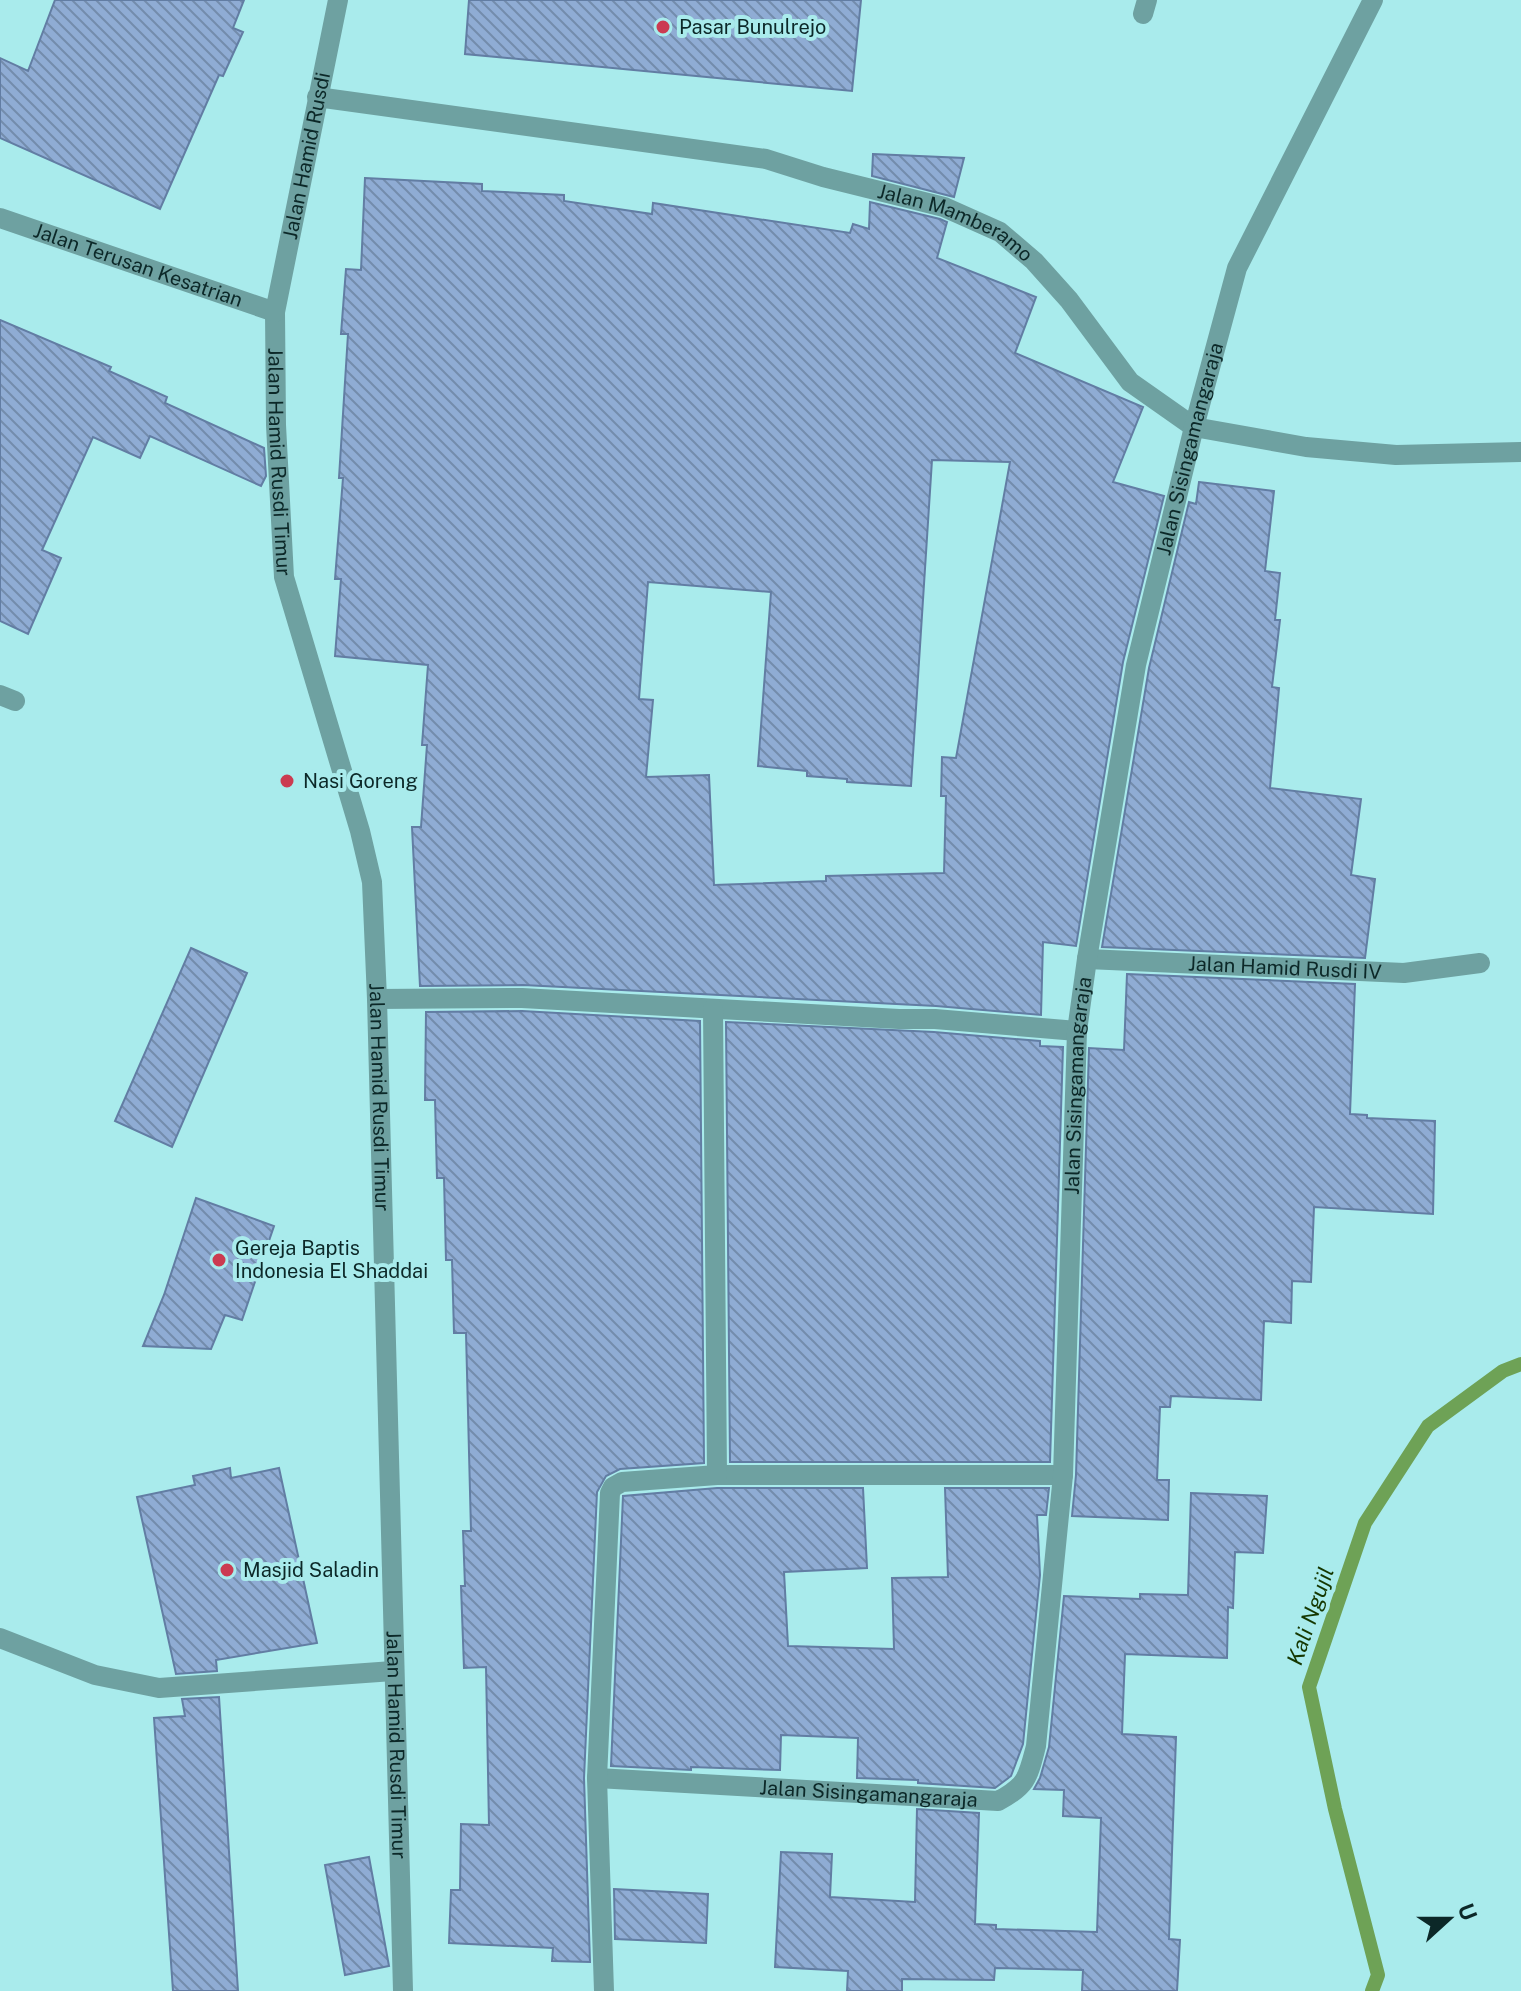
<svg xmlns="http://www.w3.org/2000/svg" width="1521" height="1991" font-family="'Public Sans',sans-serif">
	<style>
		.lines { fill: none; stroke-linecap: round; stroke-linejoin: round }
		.stream { stroke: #6ea256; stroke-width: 14 }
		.building { fill: url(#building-back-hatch); stroke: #627da3; stroke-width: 2; fill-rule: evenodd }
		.service { stroke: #6ea1a1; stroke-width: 20 }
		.minor { stroke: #6ea1a1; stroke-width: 20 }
		.tertiary { stroke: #6ea1a1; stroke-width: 20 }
		.poi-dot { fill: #cb3b51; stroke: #a9ebec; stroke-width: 3 }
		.labels { text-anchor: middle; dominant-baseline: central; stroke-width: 8; stroke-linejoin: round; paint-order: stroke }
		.poi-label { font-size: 20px; fill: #0c2828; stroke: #a9ebec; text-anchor: start }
		.street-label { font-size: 20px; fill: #0c2828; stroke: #a9ebec }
		.water-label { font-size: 22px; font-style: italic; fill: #153700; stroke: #a9ebec }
	</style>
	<defs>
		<pattern id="building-back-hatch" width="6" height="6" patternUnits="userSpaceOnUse" patternTransform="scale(2)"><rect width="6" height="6" fill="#8facd4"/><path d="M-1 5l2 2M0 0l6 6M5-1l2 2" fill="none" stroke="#738cac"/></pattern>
	</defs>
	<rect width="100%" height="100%" fill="#a9ebec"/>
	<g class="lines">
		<path class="stream" d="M1372 1991 1378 1975 1335 1809 1309 1687 1365 1523 1428 1426 1503 1371 1521 1364"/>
	</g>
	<path class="building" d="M55 0H244L233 28 243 32 223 76 219 75 160 209 0 138V58L28 71Z
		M469 0H861L852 91 465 54Z
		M873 154 964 158 954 197 872 176Z
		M365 178 482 184V191L564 195V201L652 214 653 203 850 233 853 224 869 229 870 202 940 219 947 222 937 258 1036 297 1015 353 1143 407 1113 482 1164 496 1123 662 1076 946 1043 942 1041 1015 936 1006 523 985 420 986 412 827H421L427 745H422L428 665 335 656 341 579H335L343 478H339L348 334H341L346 269 361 270ZM932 460 1010 462 956 758 942 757 941 796H946L944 873 826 876V881L714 885 709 775 646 777 653 700 639 699 648 582 771 592 758 766 807 771V776L847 779V782L911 786Z
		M0 320 111 367 109 371 167 397 165 403 264 448 266 476 261 486 150 436 140 458 93 437 42 550 61 558 28 634 0 621Z
		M1199 482 1274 491 1265 571 1280 573 1275 620H1280L1272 687 1279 688 1270 788 1361 799 1351 875 1375 879 1365 958 1102 947 1149 668 1189 502 1196 504Z
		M191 948 247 973 172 1147 115 1121Z
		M1127 974 1355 984 1350 1114 1367 1115V1118L1435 1121 1433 1214 1314 1207 1311 1282 1292 1281 1291 1323 1264 1321 1261 1400 1171 1396 1170 1407H1160L1157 1480H1169L1168 1520 1072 1516 1076 1475 1089 1048 1124 1050Z
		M522 1011 700 1021 704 1463 620 1469 606 1476 597 1492 584 1778 590 1962 552 1961 553 1948 449 1943 451 1890H460L461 1824 489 1825 486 1667 464 1668 461 1586H465L463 1531H471L466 1333H454L452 1260H446L444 1178H437L435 1100H425L426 1012Z
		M726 1022 934 1032 1040 1041V1046L1063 1047 1050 1462H730Z
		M196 1198 274 1226 242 1320 225 1315 211 1349 143 1346 164 1295Z
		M230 1468 231 1478 279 1468 317 1643 216 1660 217 1671 176 1674 137 1497 195 1485 193 1476Z
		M717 1488H863L867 1568 784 1572 788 1646 894 1649 892 1578 948 1577 945 1488H1049L1046 1515H1037L1040 1575 1023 1744 1011 1776 995 1788 918 1783V1780L857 1778 858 1738 781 1735 780 1770 691 1767V1770L611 1766 623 1496Z
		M1191 1493 1267 1496 1263 1553 1235 1552 1233 1608 1228 1607 1227 1658 1125 1654 1122 1734 1176 1737 1169 1939 1180 1940 1177 1991H1082L1083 1970 995 1968 994 1980 902 1979V1991H847L848 1971 775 1967 781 1852 832 1854 830 1897 915 1902 917 1809 979 1813 975 1924 996 1925V1929L1097 1932 1101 1818 1063 1816 1064 1790 1034 1789 1040 1778 1049 1747 1064 1596 1140 1599V1594L1188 1595Z
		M219 1697 238 1991H173L154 1718 185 1716 182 1699Z
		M369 1857 389 1966 345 1975 325 1865Z
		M614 1889 708 1894 706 1943 615 1939Z"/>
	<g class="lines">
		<path class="service" d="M0 695 15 701
			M0 1638 95 1675 159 1688 393 1671"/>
		<g class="minor">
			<path d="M1143 14 1147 0"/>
			<path id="s1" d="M317 97 766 159 823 177 944 207 1000 232 1034 261 1069 300 1130 382 1194 427 1306 447 1396 455 1521 452"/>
			<path id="s2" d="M275 312 276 425 284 577 360 831 372 882 377 999 403 1991"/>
			<path id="s3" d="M1087 959 1404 973 1480 963"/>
			<path d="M377 999 522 998 899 1019H935L1077 1031"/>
			<path d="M717 1475H1063"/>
			<path id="s4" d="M597 1778 998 1801C1027 1786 1028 1777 1036 1746L1063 1475 1077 1031 1087 959 1136 665 1194 427 1237 268 1373 0"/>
			<path d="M604 1991 597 1778 610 1493 613 1487 622 1482 717 1475 713 1009"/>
		</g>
		<path class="tertiary" id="s5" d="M0 218 275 312 338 0"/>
	</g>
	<g class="poi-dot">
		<circle cx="663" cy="27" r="8"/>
		<circle cx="287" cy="781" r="8"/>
		<circle cx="219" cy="1260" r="8"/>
		<circle cx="227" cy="1570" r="8"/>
	</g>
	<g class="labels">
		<g class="poi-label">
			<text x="679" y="27">Pasar Bunulrejo</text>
			<text x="303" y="781">Nasi Goreng</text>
			<text x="235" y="1248">Gereja Baptis<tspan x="235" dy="23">Indonesia El Shaddai</tspan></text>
			<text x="243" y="1570">Masjid Saladin</text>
		</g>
		<g class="street-label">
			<text stroke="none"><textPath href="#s5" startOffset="450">Jalan Hamid Rusdi</textPath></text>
			<text stroke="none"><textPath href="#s1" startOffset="654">Jalan Mamberamo</textPath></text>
			<text stroke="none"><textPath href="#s5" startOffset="146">Jalan Terusan Kesatrian</textPath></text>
			<text stroke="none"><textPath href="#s4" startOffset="1782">Jalan Sisingamangaraja</textPath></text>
			<text stroke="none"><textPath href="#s2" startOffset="150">Jalan Hamid Rusdi Timur</textPath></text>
			<text stroke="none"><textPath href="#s3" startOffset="198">Jalan Hamid Rusdi IV</textPath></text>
			<text stroke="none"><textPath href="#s4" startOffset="1134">Jalan Sisingamangaraja</textPath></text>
			<text stroke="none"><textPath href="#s2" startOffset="798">Jalan Hamid Rusdi Timur</textPath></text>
			<text stroke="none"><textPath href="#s2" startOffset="1446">Jalan Hamid Rusdi Timur</textPath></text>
			<text stroke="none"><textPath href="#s4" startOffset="272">Jalan Sisingamangaraja</textPath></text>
		</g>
		<g class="water-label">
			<text transform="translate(1310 1616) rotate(-71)">Kali Ngujil</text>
		</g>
	</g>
	<g transform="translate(1449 1919) rotate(69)" stroke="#a9ebec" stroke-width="6" paint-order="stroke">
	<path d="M0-6L14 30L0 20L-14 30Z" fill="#0c2828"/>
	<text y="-12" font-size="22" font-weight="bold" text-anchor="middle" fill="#0c2828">U</text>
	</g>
</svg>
